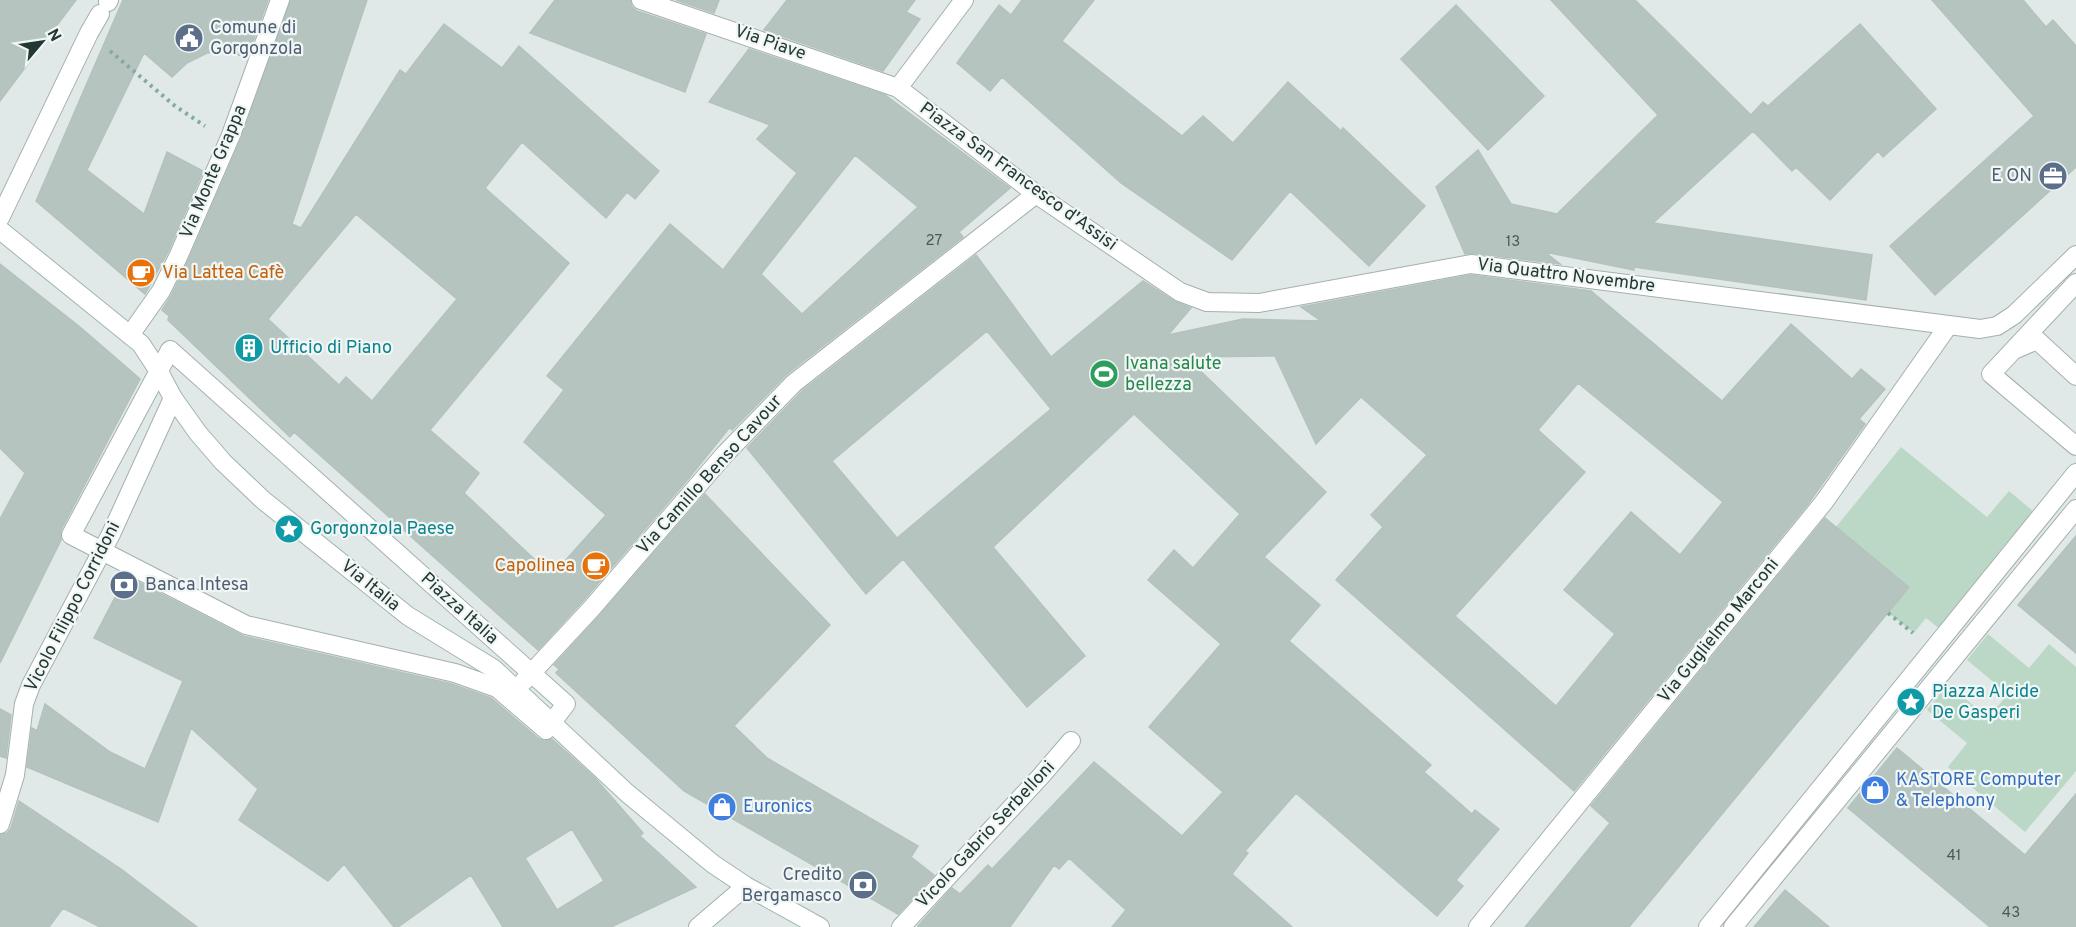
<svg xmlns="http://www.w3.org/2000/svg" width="2076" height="927" font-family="Overpass,sans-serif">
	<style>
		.green { fill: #bbd8c7 }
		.building { fill: #b6c4c0; stroke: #b4c2be; stroke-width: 1.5; fill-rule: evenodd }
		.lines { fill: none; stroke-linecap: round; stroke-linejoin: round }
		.lane-casing { stroke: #a4b0ae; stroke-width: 20 }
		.street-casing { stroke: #a4b0ae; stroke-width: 20 }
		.secondary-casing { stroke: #a1b4b0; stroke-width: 20 }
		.path { stroke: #84aaa3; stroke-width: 4; stroke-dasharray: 3 4.5; stroke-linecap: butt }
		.lane { stroke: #fff; stroke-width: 18 }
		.street { stroke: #fff; stroke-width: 18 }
		.secondary { stroke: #fff; stroke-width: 18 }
		.labels { text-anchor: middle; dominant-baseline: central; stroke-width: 4.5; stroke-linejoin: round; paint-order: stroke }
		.number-label { font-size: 15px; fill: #485b58 }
		.service-label { font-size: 18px; fill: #4e5e75; stroke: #f0f6f4; text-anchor: start }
		.street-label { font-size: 18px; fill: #233835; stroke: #f0f6f4 }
		.food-label { font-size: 18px; fill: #c56008; stroke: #f0f6f4; text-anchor: start }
		.culture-label { font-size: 18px; fill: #0d838f; stroke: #f0f6f4; text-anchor: start }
		.leisure-label { font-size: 18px; fill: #27864d; stroke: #f0f6f4; text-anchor: start }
		.shop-label { font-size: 18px; fill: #366cbe; stroke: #f0f6f4; text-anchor: start }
	</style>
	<rect width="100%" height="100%" fill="#e0e9e7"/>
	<path class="green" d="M1901 447 1987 517 2009 491 2040 517 1945 633 1926 618 1914 633 1888 613 1909 586 1836 527Z
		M1988 634 2029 668 2049 644 2076 667V771L2025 832 1948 767 1967 743 1927 710 1948 684 1988 718 2008 694 1967 660Z"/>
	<path class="building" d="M0 0H76L0 101Z
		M123 0H268L247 58 228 51 207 53 187 63 172 77 144 53 87 170 144 214 167 152 203 171 168 252 145 294 36 201Z
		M291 0H367L292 224 301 228 400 70 406 74 444 24 502 68 519 46 659 171 635 199 627 192 606 218 522 142 485 188 569 263 430 430 479 473 464 493 549 573 562 560 564 562 606 515 524 442 564 390 547 376 670 224 723 270 797 173 757 139 770 125 709 102 749 49 885 95 1010 188 959 232 963 237 787 374 732 430 730 427 689 478 583 601 538 650 294 432 290 437 168 320 169 316 162 310 171 296 188 261 241 139ZM855 155 918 207 802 314 761 274ZM356 214 457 299 372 401 346 377 339 385 268 319Z
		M555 0H630L632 7 637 11 706 34 685 92 530 33Z
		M676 0H719L714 13Z
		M787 0H915L906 12 920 19 883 71 764 30Z
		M1022 0H1094L1062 41 1182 136 1203 116 1233 143 1288 82 1341 131 1343 128 1425 206 1369 266 1290 191 1232 260 1121 183 1002 77 990 91 957 63 999 5 1011 15Z
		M1551 0H1635L1751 115 1763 102 1768 106 1860 24 1936 109 1883 157 1878 151 1830 200 1796 167 1792 171 1753 131 1653 223 1872 255 1866 300 1634 267V270L1545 252 1560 264 1472 253 1465 254 1436 187 1478 150 1511 204 1557 214 1658 115Z
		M1932 0H2023L2046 27 2053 20 2076 46V167L1935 295 1890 246 2034 116Z
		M1456 5 1544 96 1488 150 1401 59Z
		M976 255 1051 357 1143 281 1174 301 1191 308 1168 335 1243 319 1321 321 1301 307 1471 275 1591 291 1722 401 1791 324 1852 379 1861 369 1885 389 1859 419 1865 424 1808 504 1574 791 1336 580 1383 527 1371 515 1427 455 1361 397 1316 444 1275 356 1186 357 1326 492 1264 557 1320 605 1289 641 1431 765 1424 772 1472 814 1475 810 1499 829 1456 880 1463 886 1437 916 1296 793 1245 851 1248 853 1232 874 1292 927H1112L1126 910 1069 858 1059 869 1054 865 1010 927H920L918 926 952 888 960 894 988 865 992 869 1094 762 1182 836 1223 792 1149 727 1221 644 1148 580 1174 550 1193 568 1240 514 1134 414 993 547 1085 656 1027 707 903 559 866 594 747 448 802 391ZM987 331 1051 409 897 538 832 461ZM1578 383 1723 502 1680 555 1631 512 1564 590 1615 634 1556 706 1455 616 1585 472 1538 430Z
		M0 264 80 327 140 379 61 530V540L0 663V519L25 473 0 448Z
		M705 494 830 625 734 726 767 758 918 846 911 857 934 875 898 914 684 791 556 673 559 669 554 665 599 616Z
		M1825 518 1909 587 1629 927H1525L1610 823 1591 806Z
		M2076 536V653L2018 605Z
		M126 576 243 636 452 684 491 698 539 739 545 741 552 739 595 778 643 833 640 836 696 887 611 927H503L471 875 398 927H394L344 864 328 881 239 820 258 789 191 728 158 822 27 767 32 728 37 731 45 704 110 752 145 769 183 681 94 638ZM572 829 604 881 557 910 525 858Z
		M0 709 11 715 6 758 0 756Z
		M1897 748 2025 855 2076 794V927H1990L1848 808Z
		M19 801 121 869 197 927H100L63 908 49 927H0V835L7 833 11 828Z
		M1785 890 1829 927H1754Z"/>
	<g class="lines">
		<g class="lane-casing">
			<path id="lane" d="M901 927 1041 776 1071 741"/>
		</g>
		<g class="street-casing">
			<path id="street" d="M641 0 898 88 1036 194 1180 292 1207 302 1259 303 1471 264 1980 329 1997 326 2014 315 2076 255
				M108 2 109 0
				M898 88 964 0
				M0 218 89 33 100 14
				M2076 283 1991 374 2076 446
				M130 335 161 291 178 257 231 135 280 0
				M2016 349 2037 340 2076 376
				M170 350 566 704 546 730 497 688 455 673 246 625 71 535Z
				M524 681 591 609 725 454 794 383 1036 194
				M0 824 15 775 24 704 31 685 111 534 173 398
				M698 927 746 886
				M1478 927 1824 502 1948 326
				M1708 927 2076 473
				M1733 927 2076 509"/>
		</g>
		<g class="secondary-casing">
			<path id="secondary" d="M0 230 141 344 158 370 173 398 198 433 223 462 263 500 408 616 494 669 627 793 713 864 746 886 820 927"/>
		</g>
		<path class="path" d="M110 51 175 106 205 126
			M1888 613 1913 633"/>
		<use href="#lane" class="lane"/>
		<use href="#street" class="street"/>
		<use href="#secondary" class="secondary"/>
	</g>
	<defs>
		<g id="civic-disc" transform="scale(1.5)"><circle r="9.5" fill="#5c6f8a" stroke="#f0f6f4"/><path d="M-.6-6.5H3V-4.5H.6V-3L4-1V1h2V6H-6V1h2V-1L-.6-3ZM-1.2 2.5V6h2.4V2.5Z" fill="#fff"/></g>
		<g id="office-disc" transform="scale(1.5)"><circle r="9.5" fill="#5c6f8a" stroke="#f0f6f4"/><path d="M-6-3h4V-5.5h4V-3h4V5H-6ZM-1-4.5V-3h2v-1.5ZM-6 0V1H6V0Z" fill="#fff"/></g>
		<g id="cafe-disc" transform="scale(1.5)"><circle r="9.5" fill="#e8710a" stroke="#f0f6f4"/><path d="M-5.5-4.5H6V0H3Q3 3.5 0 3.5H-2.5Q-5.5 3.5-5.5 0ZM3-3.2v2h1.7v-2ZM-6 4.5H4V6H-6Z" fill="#fff"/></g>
		<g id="building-disc" transform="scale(1.5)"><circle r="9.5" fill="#0f9aa8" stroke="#f0f6f4"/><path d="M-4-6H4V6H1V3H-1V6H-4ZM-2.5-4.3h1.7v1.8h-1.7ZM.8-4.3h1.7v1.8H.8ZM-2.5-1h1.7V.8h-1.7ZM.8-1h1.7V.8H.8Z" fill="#fff"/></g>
		<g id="stadium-disc" transform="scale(1.5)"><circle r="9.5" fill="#2e9e5b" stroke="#f0f6f4"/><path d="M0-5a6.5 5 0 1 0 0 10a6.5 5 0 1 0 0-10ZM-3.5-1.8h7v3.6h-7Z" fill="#fff"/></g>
		<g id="sight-disc" transform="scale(1.5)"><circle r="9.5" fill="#0f9aa8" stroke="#f0f6f4"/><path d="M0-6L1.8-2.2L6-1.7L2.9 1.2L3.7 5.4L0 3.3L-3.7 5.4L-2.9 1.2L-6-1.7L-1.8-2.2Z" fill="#fff"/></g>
		<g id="bank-disc" transform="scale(1.5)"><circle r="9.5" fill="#5c6f8a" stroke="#f0f6f4"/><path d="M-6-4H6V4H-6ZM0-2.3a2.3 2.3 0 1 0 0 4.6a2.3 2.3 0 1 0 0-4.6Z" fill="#fff"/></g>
		<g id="shop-disc" transform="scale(1.5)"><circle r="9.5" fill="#3f7fe0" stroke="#f0f6f4"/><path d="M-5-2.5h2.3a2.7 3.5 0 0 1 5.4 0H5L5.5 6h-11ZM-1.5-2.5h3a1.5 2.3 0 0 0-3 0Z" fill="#fff"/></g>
	</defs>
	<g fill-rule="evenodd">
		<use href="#civic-disc" x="189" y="38"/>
		<use href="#office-disc" x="2053" y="176"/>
		<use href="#cafe-disc" x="141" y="273"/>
		<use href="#building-disc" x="249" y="348"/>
		<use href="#stadium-disc" x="1104" y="374"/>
		<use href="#sight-disc" x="289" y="529"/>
		<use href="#cafe-disc" x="596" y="566"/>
		<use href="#bank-disc" x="124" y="585"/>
		<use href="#sight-disc" x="1911" y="702"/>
		<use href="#shop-disc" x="1875" y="790"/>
		<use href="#shop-disc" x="722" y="807"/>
		<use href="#bank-disc" x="863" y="885"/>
	</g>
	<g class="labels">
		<g class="number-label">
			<text x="934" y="241">27</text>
			<text x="1513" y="242">13</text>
			<text x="1954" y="856">41</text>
			<text x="2011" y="913">43</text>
		</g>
		<g class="service-label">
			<text x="210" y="28">Comune di<tspan x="210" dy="21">Gorgonzola</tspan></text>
			<text x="2032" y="176" text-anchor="end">E ON</text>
			<text x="145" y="585">Banca Intesa</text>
			<text x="842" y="875" text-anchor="end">Credito<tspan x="842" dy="21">Bergamasco</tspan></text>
		</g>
		<g class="street-label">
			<text transform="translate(770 43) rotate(19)">Via Piave</text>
			<text transform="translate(214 172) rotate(-67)">Via Monte Grappa</text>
			<text transform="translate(1018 177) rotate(36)">Piazza San Francesco d'Assisi</text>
			<text transform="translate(1566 276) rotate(7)">Via Quattro Novembre</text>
			<text transform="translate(710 475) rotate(-48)">Via Camillo Benso Cavour</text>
			<text transform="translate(370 586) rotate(39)">Via Italia</text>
			<text transform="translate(73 607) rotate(-63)">Vicolo Filippo Corridoni</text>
			<text transform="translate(459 609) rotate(42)">Piazza Italia</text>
			<text transform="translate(1719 631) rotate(-51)">Via Guglielmo Marconi</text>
			<text transform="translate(986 835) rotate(-47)">Vicolo Gabrio Serbelloni</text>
		</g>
		<g class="food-label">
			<text x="162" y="273">Via Lattea Cafè</text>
			<text x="575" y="566" text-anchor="end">Capolinea</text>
		</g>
		<g class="culture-label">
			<text x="270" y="348">Ufficio di Piano</text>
			<text x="310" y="529">Gorgonzola Paese</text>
			<text x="1932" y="692">Piazza Alcide<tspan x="1932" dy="21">De Gasperi</tspan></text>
		</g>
		<g class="leisure-label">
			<text x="1125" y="364">Ivana salute<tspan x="1125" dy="21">bellezza</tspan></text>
		</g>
		<g class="shop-label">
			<text x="1896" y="780">KASTORE Computer<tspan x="1896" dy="21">&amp; Telephony</tspan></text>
			<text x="743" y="807">Euronics</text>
		</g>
	</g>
	<g transform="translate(42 42) rotate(61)" stroke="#f0f6f4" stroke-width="4.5" paint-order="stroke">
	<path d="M0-4.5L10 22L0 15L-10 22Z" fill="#233835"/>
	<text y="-9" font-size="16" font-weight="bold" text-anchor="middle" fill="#233835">N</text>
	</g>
</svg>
